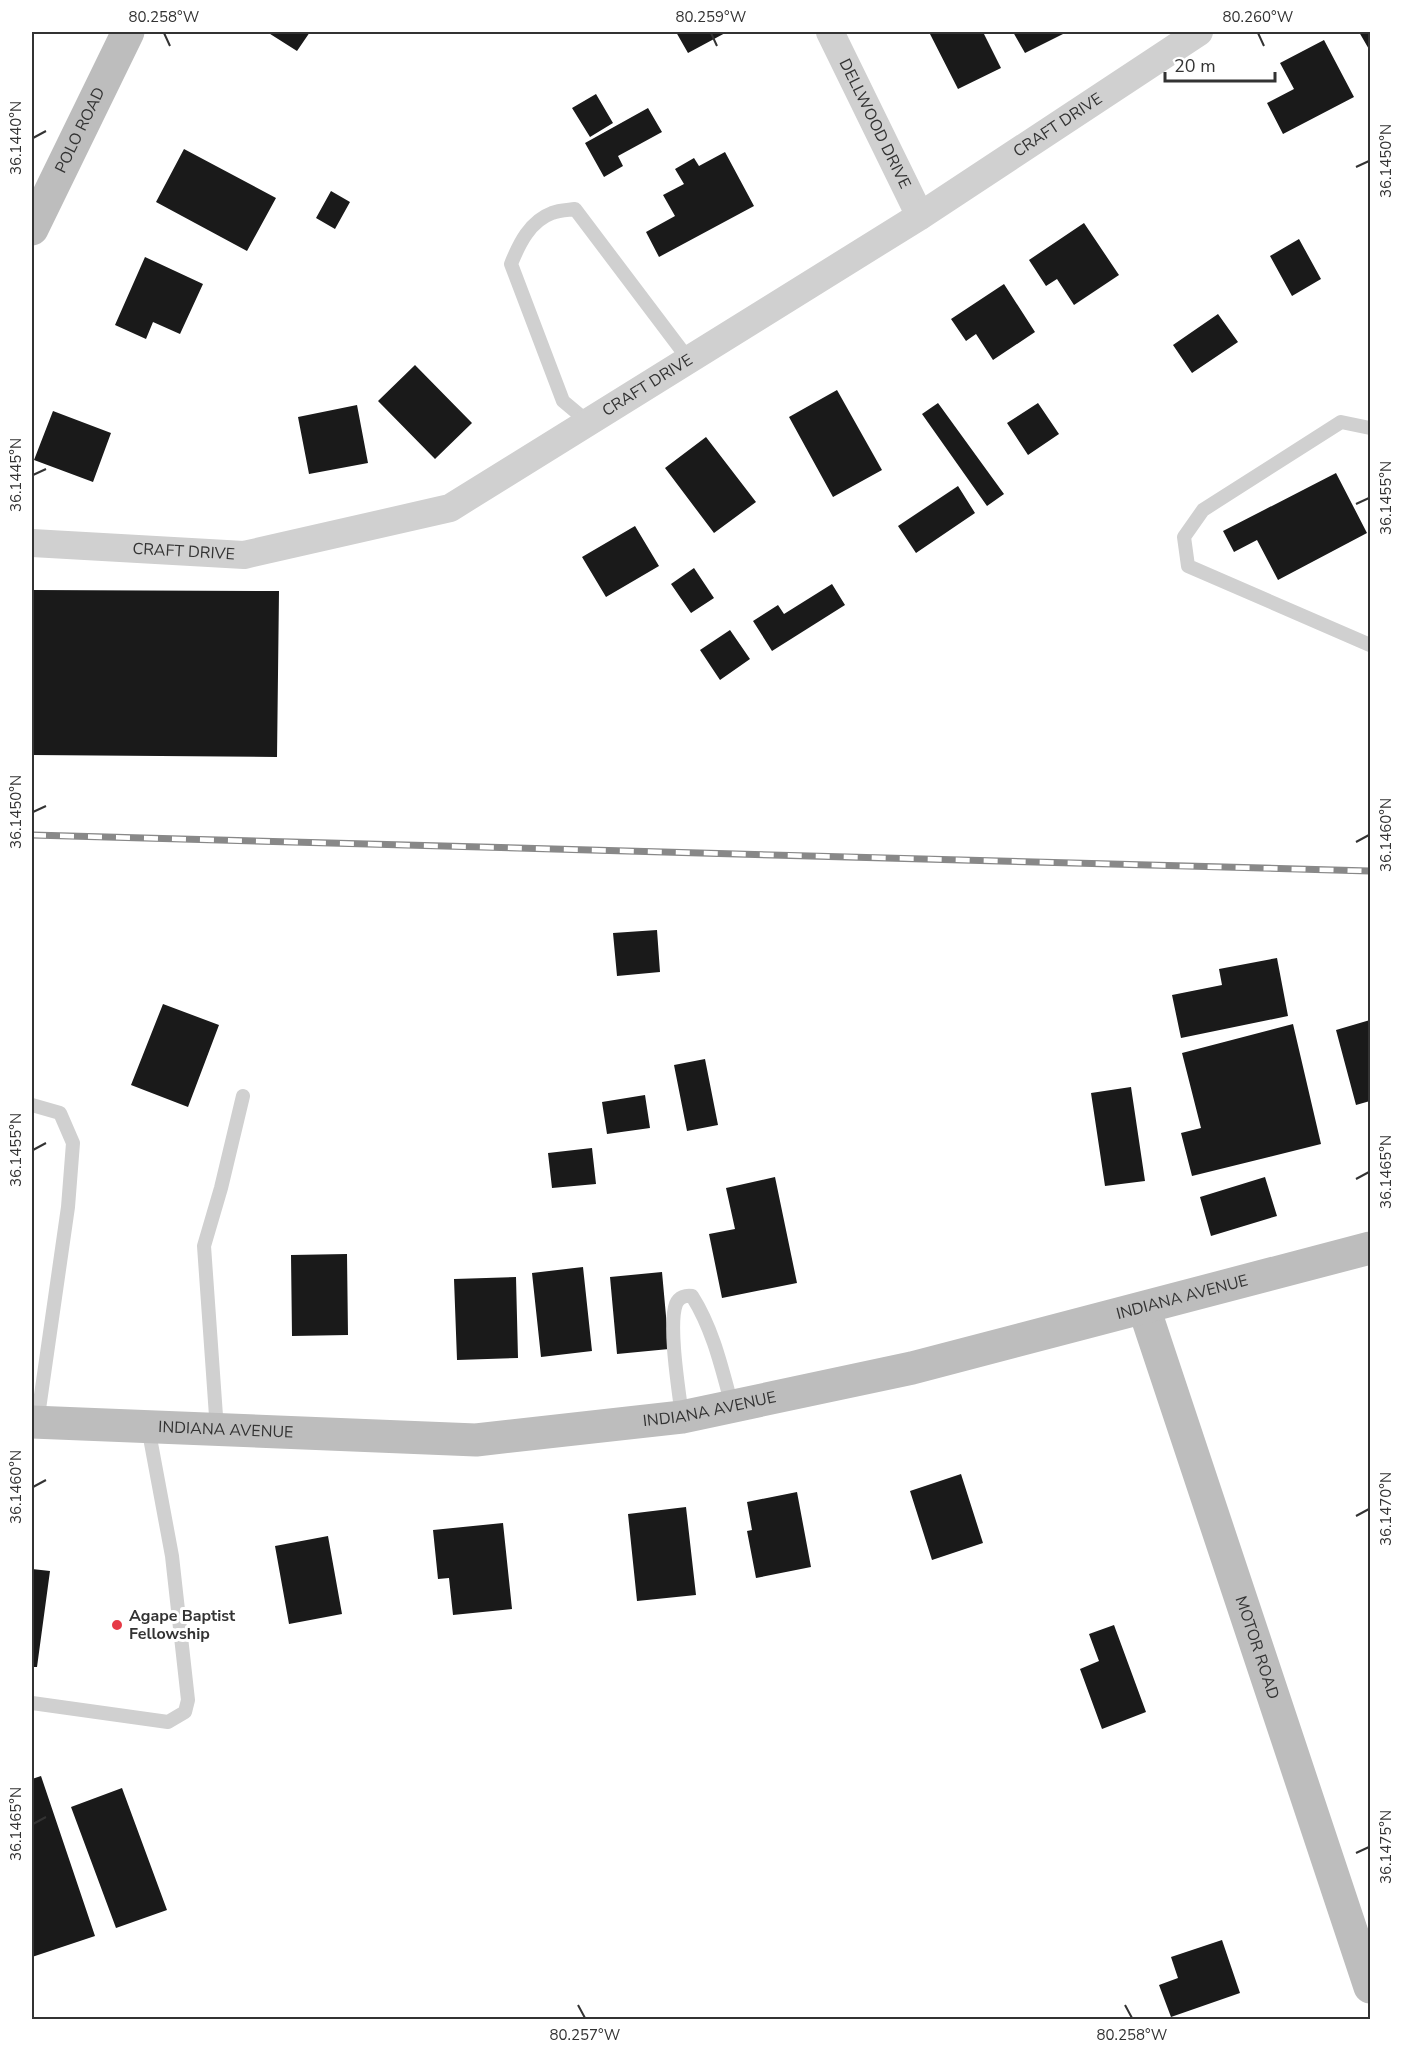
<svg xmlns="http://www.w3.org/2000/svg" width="1402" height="2051" font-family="'Nunito Sans',sans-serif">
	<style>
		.building { fill: #1a1a1a }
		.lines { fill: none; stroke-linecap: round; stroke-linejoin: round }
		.lane { stroke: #d0d0d0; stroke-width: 14 }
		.street { stroke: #d0d0d0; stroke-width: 28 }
		.secondary { stroke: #bdbdbd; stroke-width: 33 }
		.rail-casing { stroke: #888; stroke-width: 7 }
		.rail { stroke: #fff; stroke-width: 4.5; stroke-dasharray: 14; stroke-linecap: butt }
		.ticks { fill: none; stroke: #333; stroke-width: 2 }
		.poi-dot { fill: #e63946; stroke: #fff; stroke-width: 2 }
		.labels { text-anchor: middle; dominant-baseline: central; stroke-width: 6; stroke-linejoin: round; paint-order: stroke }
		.street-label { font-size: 16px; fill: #333; stroke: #fff }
		.poi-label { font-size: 16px; font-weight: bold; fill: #333; stroke: #fff; text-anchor: start }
		.neatline { fill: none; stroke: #333; stroke-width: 2 }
		.ticks-label { font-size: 15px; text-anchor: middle; fill: #333 }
	</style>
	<rect width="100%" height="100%" fill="#fff"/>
	<path class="building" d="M267 32H310L297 51Z
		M676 32H727L688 53Z
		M929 32H983L1001 68 958 89Z
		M1013 32H1067L1025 53Z
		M1359 32H1370V51Z
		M1324 40 1354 97 1283 134 1267 103 1294 89 1280 63Z
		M596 94 613 123 590 137 572 108Z
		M648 108 662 132 618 156 623 166 604 177 585 143Z
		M184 149 276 198 247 251 156 202Z
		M725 152 754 206 659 257 646 232 675 216 663 195 684 184 675 169 694 158 699 166Z
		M331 191 350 202 335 229 316 218Z
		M1084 223 1119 275 1074 305 1057 279 1046 286 1029 260Z
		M1299 239 1321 279 1292 296 1270 256Z
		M145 257 203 284 180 334 153 322 146 339 115 325Z
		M1004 284 1035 332 993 360 976 334 966 341 951 319Z
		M1218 314 1238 342 1192 373 1173 345Z
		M415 365 472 423 435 459 378 401Z
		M837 390 882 470 833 497 789 417Z
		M938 403 1004 494 987 506 922 414Z
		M1038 403 1059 434 1028 455 1007 423Z
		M357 405 368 463 309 474 298 417Z
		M53 411 111 433 93 482 34 460Z
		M706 437 756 502 714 533 665 468Z
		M1336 473 1367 533 1278 580 1257 540 1234 552 1223 531Z
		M958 486 975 513 916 553 898 526Z
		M635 526 659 566 606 597 582 557Z
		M694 568 714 598 691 613 671 584Z
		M832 584 845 605 772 651 753 621 778 605 784 614Z
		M32 590 279 591 277 757 32 755Z
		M730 630 750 659 720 680 700 650Z
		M657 930 660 972 617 976 613 933Z
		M1277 958 1288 1016 1181 1038 1172 995 1222 985 1219 969Z
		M163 1004 219 1025 188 1107 131 1085Z
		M1370 1020V1101L1356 1105 1336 1030Z
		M1293 1024 1321 1144 1192 1176 1181 1133 1201 1128 1182 1053Z
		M705 1059 718 1125 687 1131 674 1065Z
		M1131 1087 1145 1181 1105 1186 1091 1093Z
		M645 1095 650 1128 607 1134 602 1102Z
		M592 1148 596 1184 552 1188 548 1153Z
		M775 1177 797 1283 722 1298 709 1234 735 1229 726 1188Z
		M1265 1177 1277 1216 1211 1236 1200 1197Z
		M347 1254 348 1335 292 1336 291 1255Z
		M583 1267 592 1351 541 1357 532 1273Z
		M662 1272 669 1349 617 1354 610 1277Z
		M516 1277 518 1358 457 1360 454 1279Z
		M961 1474 983 1543 932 1560 910 1491Z
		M797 1492 811 1567 756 1578 747 1531 752 1530 747 1502Z
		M686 1507 696 1595 637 1601 628 1514Z
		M503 1523 512 1609 453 1615 449 1578 438 1579 433 1530Z
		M328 1536 342 1614 289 1624 275 1546Z
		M32 1569 50 1571 37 1667H32Z
		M1114 1625 1146 1712 1102 1729 1080 1669 1099 1661 1089 1634Z
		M41 1776 95 1936 32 1957V1779Z
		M122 1788 167 1910 116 1928 71 1807Z
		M1222 1940 1240 1993 1171 2017 1159 1985 1178 1978 1171 1957Z"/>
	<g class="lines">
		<path class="lane" d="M588 422 563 401 511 264C519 244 530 221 552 213 559 210 568 210 575 209L689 360
			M1370 428 1341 422 1203 510 1184 537 1188 566 1370 645
			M32 1105 60 1113 73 1143 68 1207 37 1423
			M682 1416C679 1392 668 1325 676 1304 679 1297 686 1295 692 1296 713 1329 722 1369 732 1406
			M217 1430 204 1246 221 1188 243 1096
			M32 1703 168 1722 185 1712 188 1700 172 1556 148 1427"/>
		<g class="street">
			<path id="s1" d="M830 32 920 216"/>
			<path id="s2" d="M32 543 244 555 450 508 920 216 1199 32"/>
		</g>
		<g class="secondary">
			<path id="s3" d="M32 229 128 32"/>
			<path id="s4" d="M1144 1308 1370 1987"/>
			<path id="s5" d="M32 1422 476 1440 682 1417 912 1368 1370 1248"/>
		</g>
		<g class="rail-casing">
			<path id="rail" d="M32 835 1370 871"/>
		</g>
		<use href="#rail" class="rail"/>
	</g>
	<path class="ticks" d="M164 33 170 46M711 33 717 46M1258 33 1264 46M33 138 46 131M1356 167 1369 161M33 475 46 469M1356 504 1369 498M33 812 46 806M1356 842 1369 835M33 1150 46 1143M1356 1179 1369 1172M33 1487 46 1480M1356 1516 1369 1509M33 1824 46 1817M1356 1853 1369 1847M578 2005 585 2018M1125 2005 1132 2018"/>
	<circle class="poi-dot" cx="117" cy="1625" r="6"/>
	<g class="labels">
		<g class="street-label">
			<text stroke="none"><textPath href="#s1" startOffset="102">DELLWOOD DRIVE</textPath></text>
			<text stroke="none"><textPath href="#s2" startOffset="1142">CRAFT DRIVE</textPath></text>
			<text stroke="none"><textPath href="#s3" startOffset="110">POLO ROAD</textPath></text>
			<text stroke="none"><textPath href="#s2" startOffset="656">CRAFT DRIVE</textPath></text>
			<text stroke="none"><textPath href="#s2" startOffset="152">CRAFT DRIVE</textPath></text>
			<text stroke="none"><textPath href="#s5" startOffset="1166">INDIANA AVENUE</textPath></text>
			<text stroke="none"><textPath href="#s5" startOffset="680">INDIANA AVENUE</textPath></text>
			<text stroke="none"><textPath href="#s5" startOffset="194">INDIANA AVENUE</textPath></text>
			<text stroke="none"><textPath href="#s4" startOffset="358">MOTOR ROAD</textPath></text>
		</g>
		<g class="poi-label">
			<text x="129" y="1616">Agape Baptist<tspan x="129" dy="18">Fellowship</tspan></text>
		</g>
	</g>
	<rect width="1402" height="2051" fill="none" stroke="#ffffff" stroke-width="66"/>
	<path d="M1165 72v9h110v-9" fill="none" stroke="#333333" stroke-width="3"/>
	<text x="1174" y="72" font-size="18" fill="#333333" stroke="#ffffff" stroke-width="4.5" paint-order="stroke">20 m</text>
	<rect x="33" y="33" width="1336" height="1985" class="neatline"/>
	<g class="ticks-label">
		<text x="164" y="22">80.258°W</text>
		<text x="711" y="22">80.259°W</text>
		<text x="1258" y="22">80.260°W</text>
		<text transform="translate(16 138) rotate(-90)" y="5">36.1440°N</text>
		<text transform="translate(1386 161) rotate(-90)" y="5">36.1450°N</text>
		<text transform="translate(16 475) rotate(-90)" y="5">36.1445°N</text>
		<text transform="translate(1386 498) rotate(-90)" y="5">36.1455°N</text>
		<text transform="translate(16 812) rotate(-90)" y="5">36.1450°N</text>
		<text transform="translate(1386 835) rotate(-90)" y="5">36.1460°N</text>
		<text transform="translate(16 1150) rotate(-90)" y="5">36.1455°N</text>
		<text transform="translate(1386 1172) rotate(-90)" y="5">36.1465°N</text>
		<text transform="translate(16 1487) rotate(-90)" y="5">36.1460°N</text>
		<text transform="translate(1386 1509) rotate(-90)" y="5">36.1470°N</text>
		<text transform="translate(16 1824) rotate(-90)" y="5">36.1465°N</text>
		<text transform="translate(1386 1847) rotate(-90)" y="5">36.1475°N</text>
		<text x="585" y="2040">80.257°W</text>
		<text x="1132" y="2040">80.258°W</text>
	</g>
</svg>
